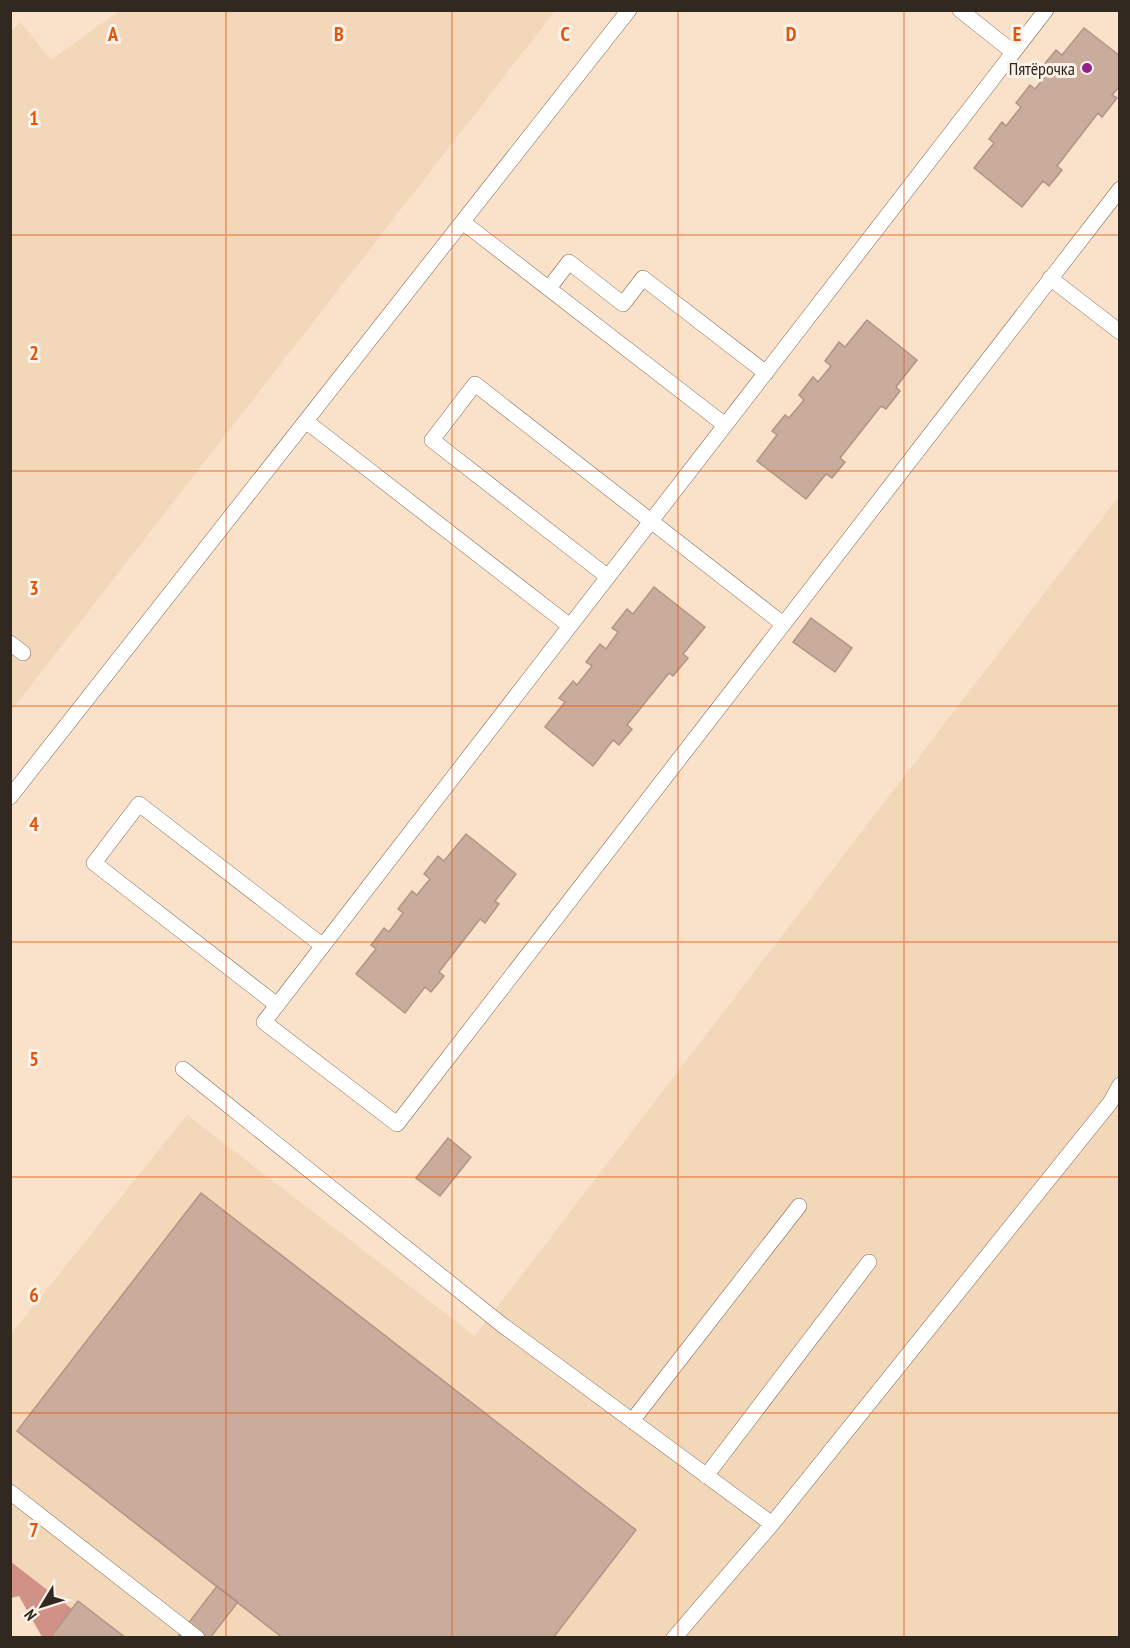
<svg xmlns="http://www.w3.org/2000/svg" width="1130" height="1648" font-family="'PT Sans Narrow',sans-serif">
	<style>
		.built { fill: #f3d7b9 }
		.forest { fill: #d29186 }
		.building { fill: #caac9d; stroke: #b19485; stroke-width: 1.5 }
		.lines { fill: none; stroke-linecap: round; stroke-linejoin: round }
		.service-casing { stroke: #7b6752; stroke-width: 16 }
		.service { stroke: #fff; stroke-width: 15 }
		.grid { fill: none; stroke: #df570d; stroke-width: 1.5; stroke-opacity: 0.55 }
		.poi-dot { fill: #902385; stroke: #fcf2e9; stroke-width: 2 }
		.labels { text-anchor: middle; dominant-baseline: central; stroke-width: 6; stroke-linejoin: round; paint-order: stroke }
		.poi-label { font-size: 18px; fill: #31281f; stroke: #fcf2e9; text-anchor: end }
		.grid-label { font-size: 20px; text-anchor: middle; font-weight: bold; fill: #df570d; stroke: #fcf2e9; stroke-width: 6; stroke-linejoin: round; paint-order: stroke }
	</style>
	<rect width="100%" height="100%" fill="#fae2ca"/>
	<path class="built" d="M119 11H555L11 711 10 32 20 22 51 60Z
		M1119 496V1637H50L71 1609 11 1561 10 1335 187 1115 475 1336Z"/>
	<path class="forest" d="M10 1561 72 1609 50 1637H42L19 1596 11 1598Z"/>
	<path class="building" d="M1084 28 1120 56V86L1112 95 1117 98 1102 117 1098 113 1057 166 1062 170 1049 186 1043 181 1022 207 974 168 994 143 989 139 1002 122 1006 126 1021 107 1016 103 1030 85 1035 89 1048 73 1041 68 1056 50 1062 55Z
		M867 320 917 360 896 387 900 391 886 409 881 406 840 458 845 462 832 478 826 474 806 499 757 461 777 435 772 431 785 415 789 418 804 400 799 395 813 377 818 382 831 366 825 361 839 342 845 347Z
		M654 587 705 627 683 654 688 658 673 676 669 673 627 725 632 729 619 745 613 740 593 766 545 727 565 702 559 698 573 681 577 685 592 666 586 662 600 644 606 649 618 632 612 628 627 609 633 614Z
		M811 618 852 648 835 672 793 642Z
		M466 834 516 874 495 901 499 904 485 923 480 919 439 972 444 976 431 992 425 987 405 1013 356 974 376 949 371 945 384 928 389 932 403 913 398 909 412 891 417 895 430 879 424 874 438 856 444 861Z
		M448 1138 471 1157 440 1196 416 1178Z
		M201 1193 636 1530 553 1638H283L17 1431Z
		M217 1586 238 1602 210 1638H177Z
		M78 1601 126 1638H50Z"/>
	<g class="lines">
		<g class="service-casing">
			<path id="service" d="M960 10 1013 52
				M1046 10 264 1022 397 1124 1120 189
				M464 223 725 425
				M1050 278 1120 332
				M549 288 569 262 623 304 643 278 766 373
				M307 422 570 626
				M608 577 432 440 475 384 783 624
				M10 643 23 653
				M10 797 629 10
				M277 1005 94 863 139 804 323 946
				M183 1069 501 1324 772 1524
				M632 1421 799 1206
				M706 1476 869 1262
				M10 1492 197 1638
				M674 1638 772 1524 1110 1103 1120 1085"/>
		</g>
		<use href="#service" class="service"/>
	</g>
	<path class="grid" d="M226 10V1638M452 10V1638M678 10V1638M904 10V1638M10 235H1120M10 471H1120M10 706H1120M10 942H1120M10 1177H1120M10 1413H1120"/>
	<circle class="poi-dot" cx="1087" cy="68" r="6"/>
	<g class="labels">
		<g class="poi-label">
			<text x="1075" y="68">Пятёрочка</text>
		</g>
	</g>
	<g class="grid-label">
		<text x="113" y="41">A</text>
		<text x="339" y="41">B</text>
		<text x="565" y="41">C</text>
		<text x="791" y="41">D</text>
		<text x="1017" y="41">E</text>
		<text x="34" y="125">1</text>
		<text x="34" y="360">2</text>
		<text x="34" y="595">3</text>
		<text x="34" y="831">4</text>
		<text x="34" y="1066">5</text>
		<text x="34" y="1302">6</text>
		<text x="34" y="1537">7</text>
	</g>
	<rect width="1130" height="1648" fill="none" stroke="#31281f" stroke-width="24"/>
	<g transform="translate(42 1606) rotate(232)" stroke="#fcf2e9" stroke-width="4.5" paint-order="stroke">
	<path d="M0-4.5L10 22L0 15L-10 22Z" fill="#31281f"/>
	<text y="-9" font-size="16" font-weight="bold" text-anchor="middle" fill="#31281f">N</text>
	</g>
</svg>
